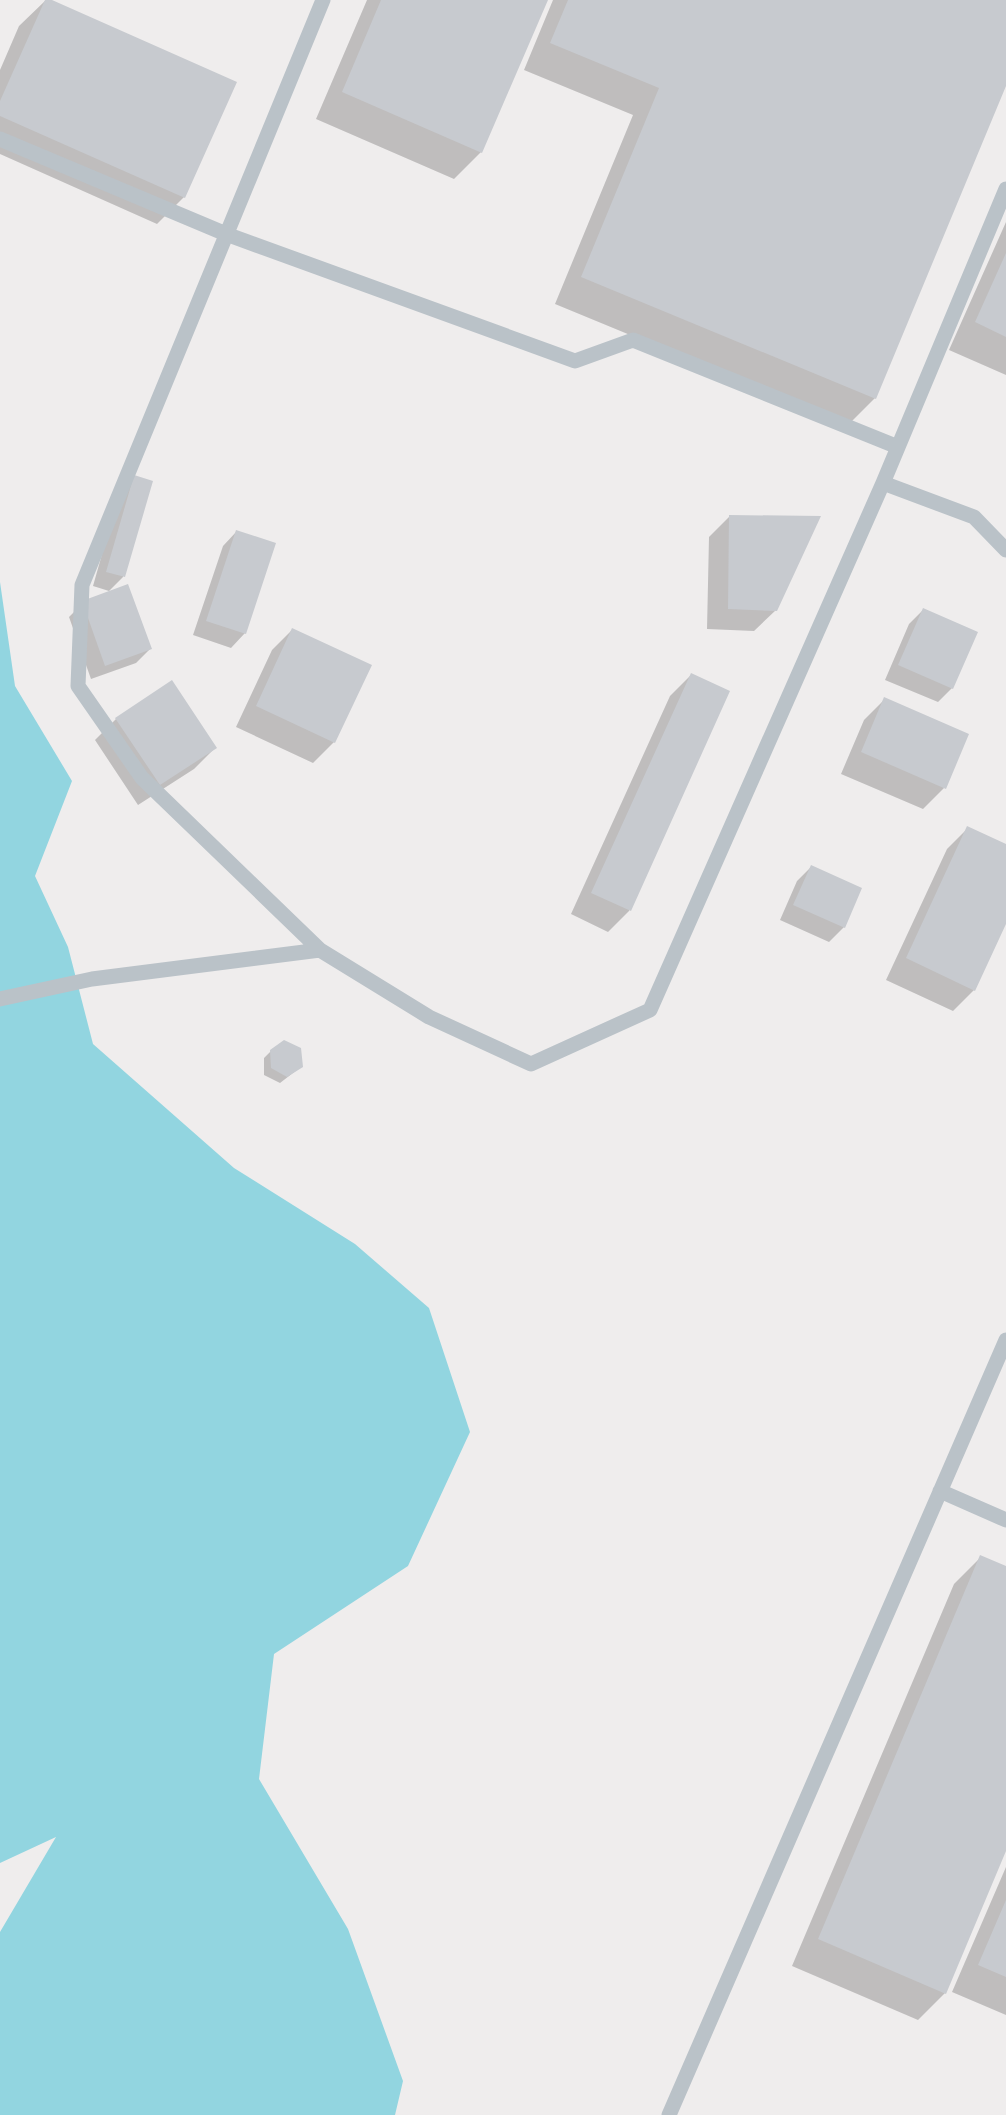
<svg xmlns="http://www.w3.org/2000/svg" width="1006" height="2115" font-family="Mulish,sans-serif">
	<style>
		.water { fill: #92d5e0 }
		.shadow { fill: #0003 }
		.building { fill: #c7cacf }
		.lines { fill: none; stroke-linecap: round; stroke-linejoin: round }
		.lane { stroke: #bac2c8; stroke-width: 15 }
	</style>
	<rect width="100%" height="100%" fill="#efeded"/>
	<path class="water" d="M0 582 15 686 72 781 35 876 68 947 93 1044 234 1168 355 1244 429 1308 470 1432 408 1566 274 1654 259 1779 348 1929 403 2081 395 2115H0V1932L56 1837 0 1863Z"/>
	<path class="shadow" d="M46 0 184 197 157 224 0 154V70L19 26Z
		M367 0H547L481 152 454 179 316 119Z
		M553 0H1006V82L875 398 848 425 555 304 633 115 524 70Z
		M1006 222V375L949 350Z
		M135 477 151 482 123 577 109 591 93 586 120 491Z
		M730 516 776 610 754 631 707 629 709 537Z
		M237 531 245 633 231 648 193 635 223 546Z
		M83 603 150 649 136 663 91 679 69 617Z
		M923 610 952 688 938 702 885 680 909 624Z
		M293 629 334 742 313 763 236 727 272 650Z
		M691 675 728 691 629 911 608 932 571 914 670 696Z
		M885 699 944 788 923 809 841 774 864 720Z
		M116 719 215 748 194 769 138 805 95 740Z
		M968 828 1006 846V921L974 990 953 1011 886 980 947 849Z
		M811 867 844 927 829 942 780 920 797 881Z
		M271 1051 302 1066 280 1083 264 1075V1058Z
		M981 1557 1006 1567V1848L945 1993 918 2020 792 1966 954 1584Z
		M1006 1867V2015L952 1992Z"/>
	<path class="building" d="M45 0H52L237 82 185 198 0 116V101Z
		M381 0H548L482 153 342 92Z
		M568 0H1006V86L876 399 581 277 659 88 550 43Z
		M1006 253V337L975 322Z
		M134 475 153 481 125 577 106 572Z
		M729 515 821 516 777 611 728 609Z
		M236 530 276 543 246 634 206 621Z
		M128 584 152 649 105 666 82 601Z
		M923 608 978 632 953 689 898 665Z
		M292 628 372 665 335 743 256 706Z
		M691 673 730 691 631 911 591 893Z
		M172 680 217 748 160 785 115 718Z
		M884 697 969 734 946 789 861 752Z
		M967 826 1006 844V924L975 991 906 958Z
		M811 865 862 888 845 928 793 905Z
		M284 1040 301 1048 303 1067 287 1077 271 1068 270 1050Z
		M980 1555 1006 1566V1851L946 1994 818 1939Z
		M1006 1900V1977L978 1965Z"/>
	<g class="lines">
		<path class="lane" d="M323 0 82 585 78 686 142 778 320 950 429 1017 531 1064 650 1010 883 483 1006 189
			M0 139 226 234 575 361 633 340 898 447
			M883 483 974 517 1006 550
			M0 999 92 979 320 950
			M940 1491 1006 1520
			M669 2115 1006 1340"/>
	</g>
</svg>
